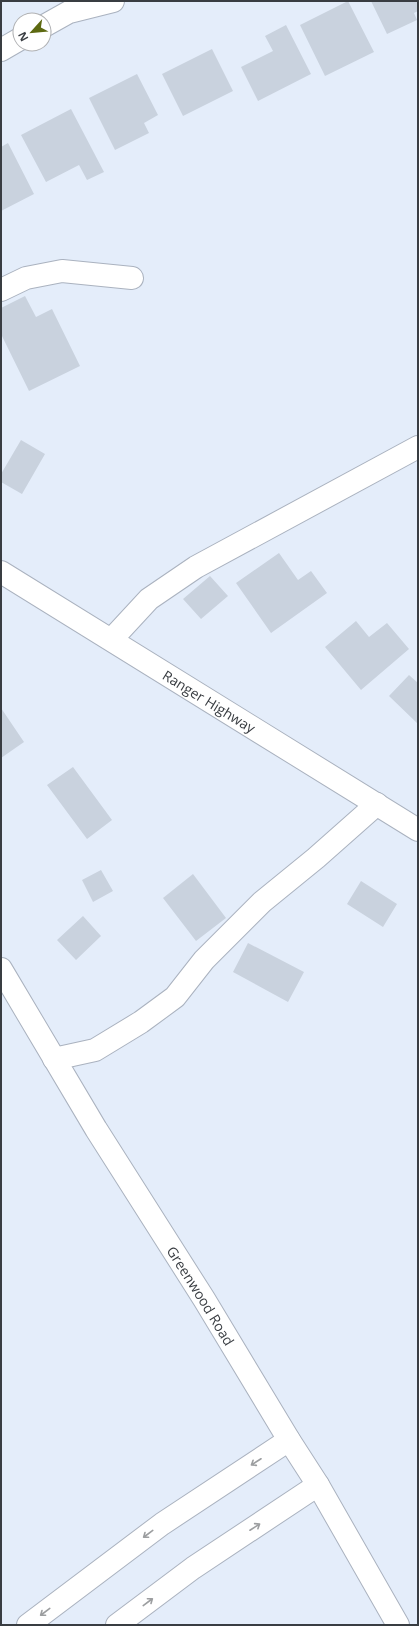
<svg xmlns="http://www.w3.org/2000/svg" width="419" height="1626" font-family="'Open Sans',sans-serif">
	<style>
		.building { fill: #c9d2de }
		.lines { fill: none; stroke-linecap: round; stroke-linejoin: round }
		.minor-casing { stroke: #aab2bf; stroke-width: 24 }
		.major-casing { stroke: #aab2bf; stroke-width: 24 }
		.minor { stroke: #fff; stroke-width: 22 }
		.major { stroke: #fff; stroke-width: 22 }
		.oneway { stroke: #9c9ea0 }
		.labels { text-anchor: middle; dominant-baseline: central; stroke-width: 3.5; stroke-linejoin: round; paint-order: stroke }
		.street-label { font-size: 14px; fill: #393d42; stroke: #fff }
	</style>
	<rect width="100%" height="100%" fill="#e4edfa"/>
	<path class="building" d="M348 1 374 52 325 76 300 25Z
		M371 1H418V11L414 13 417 20 387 34Z
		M286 25 311 74 258 101 241 67 273 51 265 36Z
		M212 49 233 91 183 116 162 74Z
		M137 74 158 115 144 123 149 133 115 150 89 98Z
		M71 109 104 172 87 180 79 165 46 182 21 135Z
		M8 143 34 194 1 211V147Z
		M25 296 36 317 52 309 80 366 29 391 1 334V308Z
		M21 440 45 454 22 494 1 482V474Z
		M279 553 298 580 311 571 327 593 271 633 236 583Z
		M210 576 228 596 201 619 183 599Z
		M356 621 369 637 387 623 409 649 361 690 325 647Z
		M409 675 418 683V724L389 696Z
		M1 708 24 742 1 758Z
		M73 767 112 820 87 839 47 785Z
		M101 870 113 891 93 902 82 880Z
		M193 874 226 918 196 941 163 898Z
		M361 881 397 904 383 927 347 904Z
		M83 916 101 936 76 960 57 940Z
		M248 943 304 972 288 1002 233 972Z"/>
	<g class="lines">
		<g class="minor-casing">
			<g id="minor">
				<path d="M44 26 69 12 113 1"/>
				<path d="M1 50 20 39"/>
				<path d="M1 290 26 278 62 271 132 278"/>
				<path d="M112 639 149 599 196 567 418 447"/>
				<path id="s1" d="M1 969 96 1129 204 1299 289 1440 318 1485 398 1625"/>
				<path d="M54 1059 95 1050 141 1022 175 997 204 960 262 902 316 858 377 804"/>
				<path d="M28 1625 162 1524 289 1440"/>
				<path d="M117 1625 193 1568 318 1485"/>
			</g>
		</g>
		<g class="major-casing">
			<g id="major">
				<path id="s2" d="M1 572 418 830"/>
			</g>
		</g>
		<use href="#minor" class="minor"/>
		<use href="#major" class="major"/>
	</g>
	<defs><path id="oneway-shaft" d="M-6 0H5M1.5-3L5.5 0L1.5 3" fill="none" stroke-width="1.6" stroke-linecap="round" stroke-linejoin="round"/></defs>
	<g class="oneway">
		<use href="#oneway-shaft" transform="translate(256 1462) rotate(147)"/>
		<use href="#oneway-shaft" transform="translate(255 1527) rotate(-33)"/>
		<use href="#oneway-shaft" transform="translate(148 1534) rotate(143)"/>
		<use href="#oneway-shaft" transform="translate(148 1602) rotate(-37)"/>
		<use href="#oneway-shaft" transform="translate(45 1612) rotate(143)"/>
	</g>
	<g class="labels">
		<g class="street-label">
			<text stroke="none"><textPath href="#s2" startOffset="245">Ranger Highway</textPath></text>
			<text stroke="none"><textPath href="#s1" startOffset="383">Greenwood Road</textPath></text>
		</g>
	</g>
	<rect width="419" height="1626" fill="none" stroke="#393d42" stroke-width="4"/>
	<g transform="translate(32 32) rotate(243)"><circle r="19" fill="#ffffff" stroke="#b0b1b3"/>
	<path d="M0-3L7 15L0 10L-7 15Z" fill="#5d6911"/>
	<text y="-6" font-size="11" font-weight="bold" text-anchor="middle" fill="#393d42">N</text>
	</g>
</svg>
